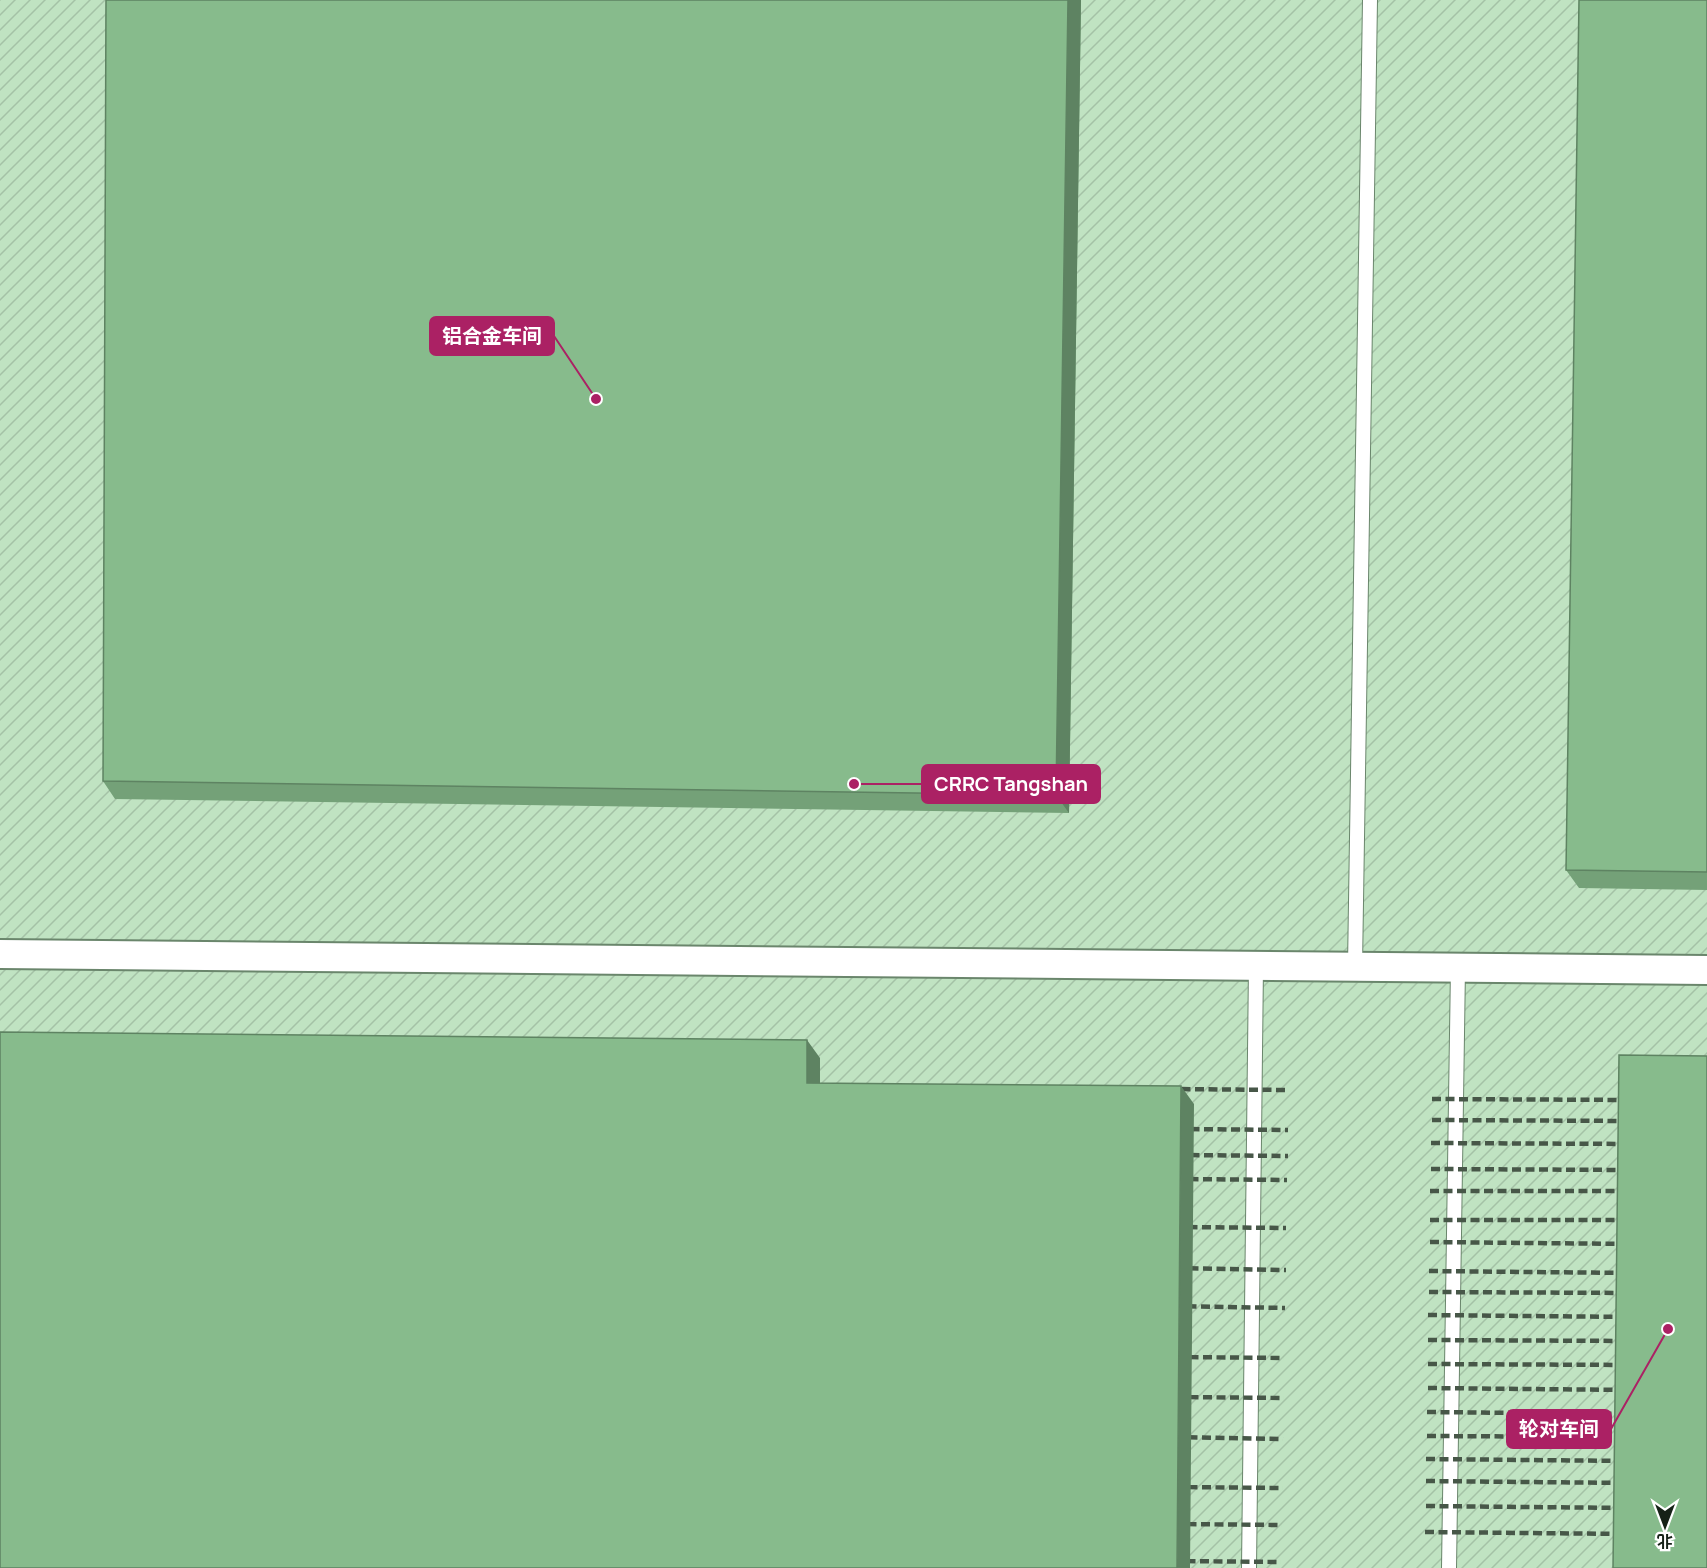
<svg xmlns="http://www.w3.org/2000/svg" width="1707" height="1568" font-family="Manrope,'Noto Sans SC',sans-serif">
	<style>
		.industrial { fill: url(#industrial-furrows) }
		.lines { fill: none; stroke-linecap: round; stroke-linejoin: round }
		.service-casing { stroke: #6a866c; stroke-width: 16 }
		.minor-casing { stroke: #6a866c; stroke-width: 32 }
		.service { stroke: #fff; stroke-width: 14 }
		.minor { stroke: #fff; stroke-width: 28 }
		.rail { stroke: #475748; stroke-width: 4.5; stroke-dasharray: 9 4.5; stroke-linecap: butt }
		.wall { fill: #74a178 }
		.shaded-wall { fill: #5e8362 }
		.building { fill: #87bb8c; stroke: #5e8362; stroke-width: 1.5 }
		.leader { fill: none; stroke: #ab2164; stroke-width: 2 }
		.callout-dot { fill: #ab2164; stroke: #fff; stroke-width: 2 }
		.callout { fill: #ab2164; stroke: #ab2164; stroke-width: 2 }
		.callout-label { font-size: 20px; text-anchor: middle; font-weight: bold; fill: #fff }
	</style>
	<defs>
		<pattern id="industrial-furrows" width="10" height="10" patternUnits="userSpaceOnUse" patternTransform="scale(1.5)"><rect width="10" height="10" fill="#c0e3c2"/><path d="M-1 1l2-2M0 10L10 0M9 11l2-2" fill="none" stroke="#a4c2a6"/></pattern>
	</defs>
	<rect width="100%" height="100%" fill="#cfedd1"/>
	<path class="industrial" d="M0 0H1707V1568H0Z"/>
	<g class="lines">
		<g class="service-casing">
			<path id="service" d="M1355 967 1370 0
				M1249 1568 1256 966
				M1449 1568 1458 967"/>
		</g>
		<g class="minor-casing">
			<path id="minor" d="M0 954 1707 970"/>
		</g>
		<use href="#service" class="service"/>
		<use href="#minor" class="minor"/>
		<path class="rail" d="M1168 1089 1288 1090
			M1432 1099 1632 1100
			M1432 1120 1632 1121
			M1177 1129 1288 1130
			M1431 1143 1632 1144
			M1177 1155 1288 1156
			M1431 1169 1631 1170
			M1176 1179 1287 1180
			M1430 1191H1631
			M1430 1220H1631
			M1175 1227 1286 1228
			M1430 1242 1630 1244
			M1176 1268 1286 1270
			M1429 1271 1630 1273
			M1429 1292 1630 1293
			M1174 1306 1285 1308
			M1428 1315 1629 1317
			M1428 1340 1629 1341
			M1176 1357 1284 1358
			M1428 1364 1629 1365
			M1428 1388 1628 1390
			M1176 1397 1284 1398
			M1427 1412 1628 1414
			M1427 1436 1628 1437
			M1175 1437 1283 1439
			M1426 1459 1628 1461
			M1426 1481 1627 1483
			M1175 1487 1283 1488
			M1426 1506 1627 1508
			M1174 1524 1282 1525
			M1425 1532 1627 1534
			M1173 1561 1281 1562"/>
	</g>
	<path class="wall" d="M106 0H1081L1069 813 115 799 103 781Z
		M1707 0V890L1579 888 1566 870Z"/>
	<path class="shaded-wall" d="M1068 0H1081L1069 813 1056 795Z
		M807 1040 820 1058V1101L807 1083Z
		M1181 1086 1194 1104 1190 1568H1177Z"/>
	<path class="building" d="M106 0H1068L1056 795 103 781Z
		M1579 0H1707V872L1566 870Z
		M0 1032 807 1040V1083L1181 1086 1177 1568H0Z
		M1619 1055 1707 1056V1568H1613Z"/>
	<path class="leader" d="M596 399L554 336M854 784L922 784M1668 1329L1611 1429"/>
	<g class="callout-dot">
		<circle cx="596" cy="399" r="6"/>
		<circle cx="854" cy="784" r="6"/>
		<circle cx="1668" cy="1329" r="6"/>
	</g>
	<g class="callout">
		<rect x="430" y="317" width="124" height="38" rx="6"/>
		<rect x="922" y="765" width="178" height="38" rx="6"/>
		<rect x="1507" y="1410" width="104" height="38" rx="6"/>
	</g>
	<g class="callout-label">
		<text x="492" y="343">铝合金车间</text>
		<text x="1011" y="791">CRRC Tangshan</text>
		<text x="1559" y="1436">轮对车间</text>
	</g>
	<g transform="translate(1665 1526) rotate(180)" stroke="#ffffff" stroke-width="4.5" paint-order="stroke">
	<path d="M0-4.5L10 22L0 15L-10 22Z" fill="#162117"/>
	<text y="-9" font-size="16" font-weight="bold" text-anchor="middle" fill="#162117">北</text>
	</g>
</svg>
